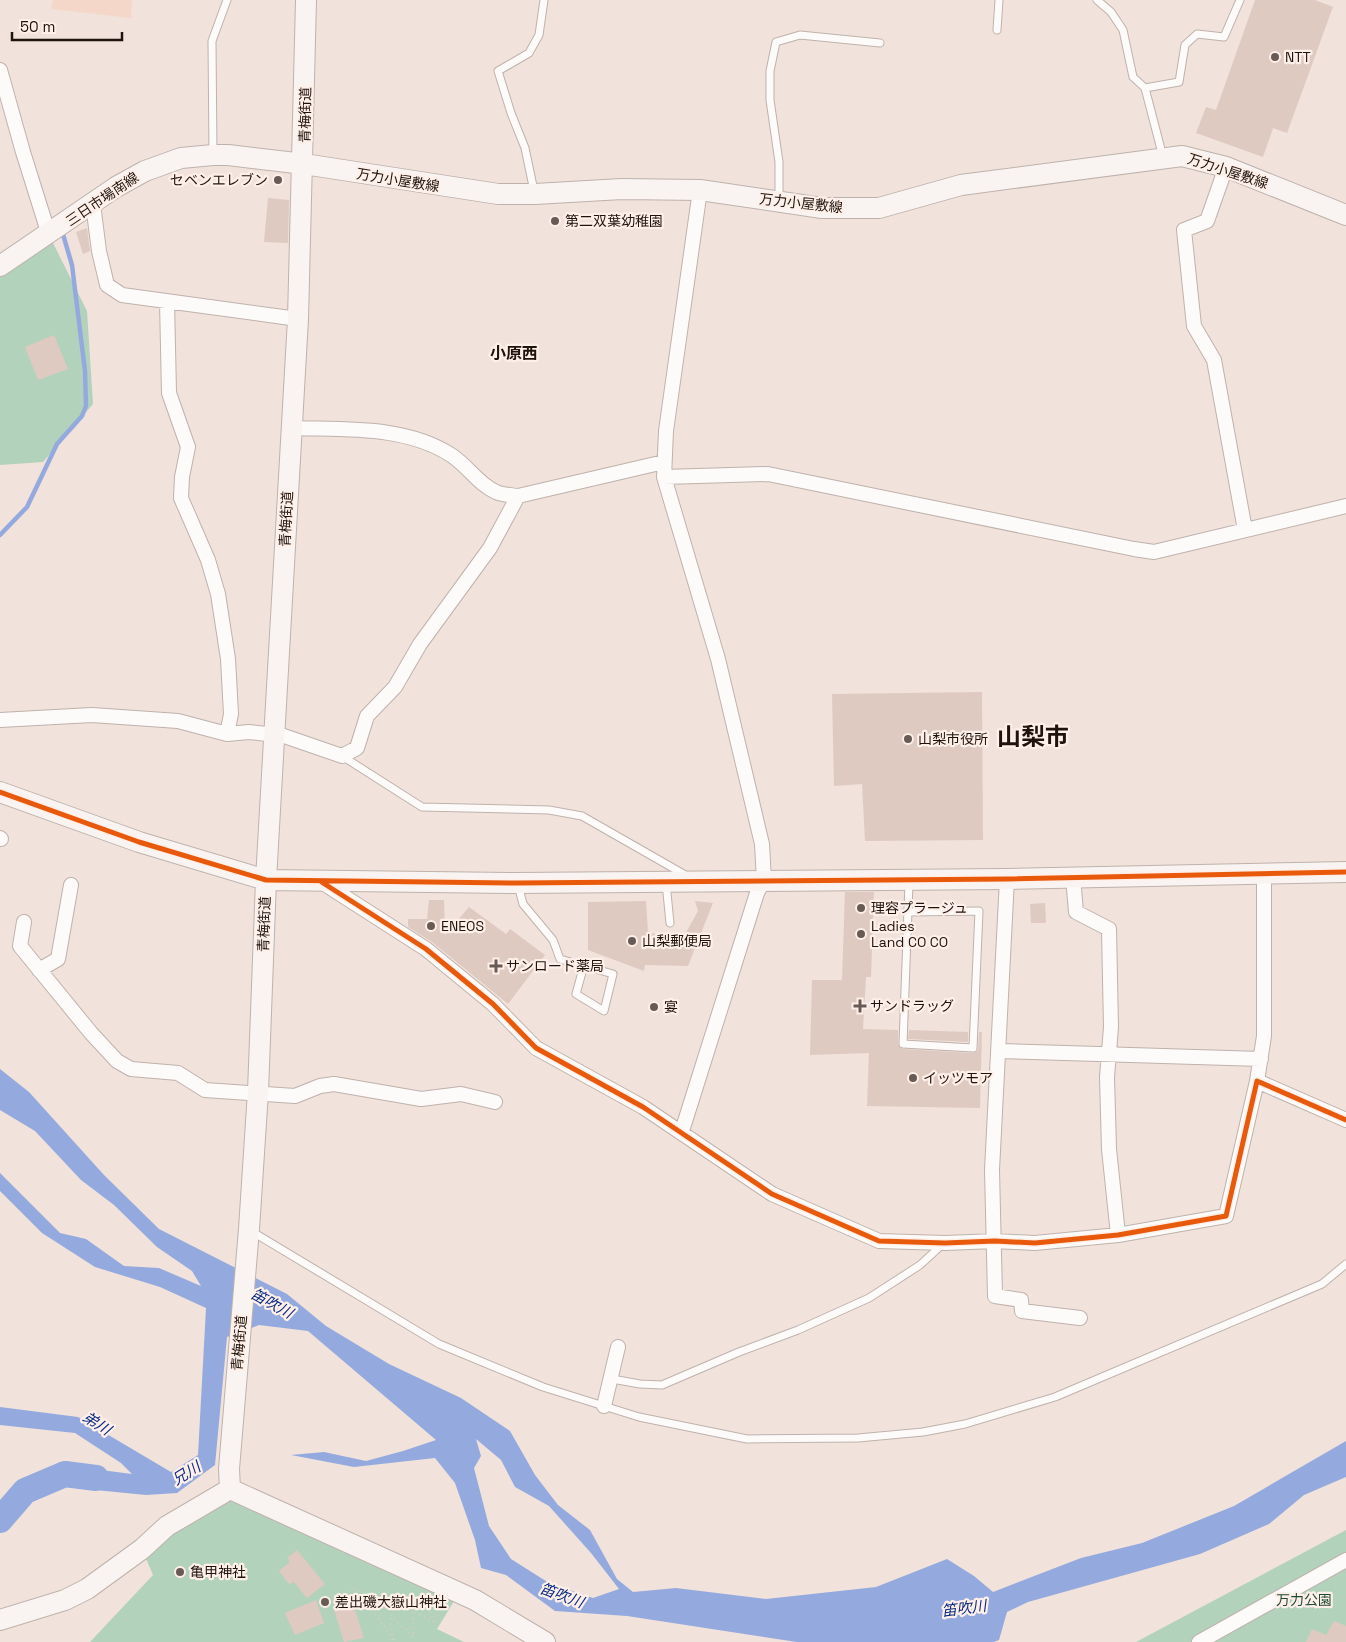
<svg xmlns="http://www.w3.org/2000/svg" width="1346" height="1642" font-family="'Space Grotesk','Noto Sans JP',sans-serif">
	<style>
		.built { fill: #f5d7c9 }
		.green { fill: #b3d2bb }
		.water { fill: #94aadf; fill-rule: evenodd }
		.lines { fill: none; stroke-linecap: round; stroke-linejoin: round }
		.stream { stroke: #94aadf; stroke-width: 4.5 }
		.river { stroke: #94aadf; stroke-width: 26 }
		.building { fill: #dfcac1 }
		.lane-casing { stroke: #bfb2ac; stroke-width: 9 }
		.street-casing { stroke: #bfb2ac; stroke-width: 16 }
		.secondary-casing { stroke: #bfb2ac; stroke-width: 22 }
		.path { stroke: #d2cdcb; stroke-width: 2.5; stroke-dasharray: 1 4; stroke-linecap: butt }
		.lane { stroke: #fdfbfa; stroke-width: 7 }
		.street { stroke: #fdfbfa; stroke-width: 14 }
		.secondary { stroke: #f9f4f2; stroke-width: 20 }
		.cycleway-casing { stroke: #fef0e9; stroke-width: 8 }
		.cycleway { stroke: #e8590c; stroke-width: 5 }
		.poi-dot { fill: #685b55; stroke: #fef0e9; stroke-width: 2 }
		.labels { text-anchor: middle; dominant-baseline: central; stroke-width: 4.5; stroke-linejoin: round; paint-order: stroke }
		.poi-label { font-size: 14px; fill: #1f130d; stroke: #fef0e9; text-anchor: start }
		.street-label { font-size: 14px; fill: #1f130d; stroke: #fef0e9 }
		.park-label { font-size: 14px; fill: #1f4b35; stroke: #fef0e9 }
		.water-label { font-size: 15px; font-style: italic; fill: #092b85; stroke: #fef0e9 }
		.quarter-label { font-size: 16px; font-weight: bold; fill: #1f130d; stroke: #fef0e9 }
		.town-label { font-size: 24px; font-weight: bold; fill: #1f130d; stroke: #fef0e9 }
	</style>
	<rect width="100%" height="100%" fill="#f1e2db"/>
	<path class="built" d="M53 0H132L131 18 51 9Z"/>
	<path class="green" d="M49 235 87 311 93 404 43 462 0 465V266Z
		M230 1489 459 1593 437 1629 464 1642H90L153 1575 142 1549Z
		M1346 1530V1642H1136Z"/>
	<path class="water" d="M0 1069 29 1092 104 1175 159 1229 287 1294 326 1326 389 1364 461 1398 510 1431 535 1475 558 1505 590 1530 617 1579 633 1592 676 1588 766 1599 876 1587 947 1559 974 1576 993 1592 1081 1558 1142 1543 1234 1506 1346 1441V1477L1304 1495 1269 1524 1200 1554 1028 1602 1007 1612 999 1640 994 1642H797L627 1616 555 1611 506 1575 481 1568 475 1540 455 1483 435 1458 354 1467 291 1455 324 1452 366 1461 403 1451 436 1440 308 1331 259 1325 227 1337 215 1465 177 1493 146 1495 65 1487 59 1470 70 1466 132 1474 121 1463 75 1433 0 1425V1407L78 1417 171 1472 198 1455 206 1308 160 1287 95 1267 42 1233 0 1191V1173L60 1233 86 1239 124 1266 159 1268 201 1286 192 1271 157 1247 114 1205 81 1180 35 1131 0 1110ZM476 1439 501 1460 515 1487 549 1506 591 1553 619 1589 593 1598 549 1583 511 1559 489 1526 474 1468 481 1456Z"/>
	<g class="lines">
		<path class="stream" d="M0 535 27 507 57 444 82 416 86 406 85 371 72 265 62 231"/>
		<path class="river" d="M0 1520 25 1491 65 1474 96 1478"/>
	</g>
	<path class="building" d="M1255 0H1315L1333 7 1287 133 1273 128 1263 157 1196 133 1206 107 1216 110Z
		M268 198 289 200 288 243 264 242Z
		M87 228 90 251 83 254 76 232Z
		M54 335 68 369 38 380 25 347Z
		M982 692 983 840 865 841 862 784 834 786 832 694Z
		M845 892H874L871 977H866L863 1029 898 1030V1044L902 1049 973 1053 978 1050 979 1032H982L980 1108 867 1106 869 1053 810 1055 812 980H842Z
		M429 900H444L445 935 469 907 506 934 510 929 545 955 508 1004 432 942 408 927V919H427Z
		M646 901 648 933 684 936 698 911 695 901 713 903 688 966 645 965 644 971 588 950V902Z
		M1045 903 1046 923H1031L1030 904Z
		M909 1030 968 1032V1042L908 1039Z
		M297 1550 325 1584 307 1598 294 1582 289 1584 279 1571 290 1562 287 1558Z
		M316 1600 324 1623 295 1635 285 1613Z
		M353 1604 364 1638 344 1642 334 1610Z
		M1334 1621 1346 1626V1642H1306L1312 1629 1326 1635Z"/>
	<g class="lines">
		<g class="lane-casing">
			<path id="lane" d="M1097 0 1111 12 1123 30 1133 77 1145 88
				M997 30 999 0
				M213 155 212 41 227 0
				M1163 157 1145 88 1179 82 1185 45 1197 34 1224 37 1240 0
				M534 191 525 148 511 113 498 71 529 53 539 35 544 0
				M779 200V162L770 100V71L776 42 800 35 880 43
				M342 756 422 807 549 810 582 816 687 876
				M666 883 670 923
				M518 885 523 904 553 940 560 959 613 974 604 1011 576 994 584 965
				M908 912 979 911 973 1048 903 1044 909 883
				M251 1231 439 1344 543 1387 639 1417 747 1439 858 1438 923 1432 965 1424 1055 1397 1322 1284 1346 1264
				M612 1379 640 1384 662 1385 739 1352 798 1330 869 1298 920 1265 944 1243"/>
		</g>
		<g class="street-casing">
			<path id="street" d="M0 70 23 152 49 235
				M1226 167 1207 221 1184 230 1194 326 1214 360 1245 530
				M93 204 99 251 107 285 122 295 298 319
				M167 301 169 393 188 447 182 477 181 498 208 560 218 594 228 659 231 714 227 734
				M291 428C344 430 404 425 451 455 467 465 478 484 496 492 502 495 511 495 518 496L664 462
				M664 477 768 474 1134 549 1154 552 1346 506
				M0 720 92 715 178 721 227 734 249 732 284 736 342 756 357 748 367 716 395 687 420 644 490 548 518 496
				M0 838 1 839
				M1073 877 1076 912 1109 929 1111 1027 1107 1077 1109 1149 1118 1235
				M1007 879 992 1170 995 1296 1021 1300 1022 1311 1080 1318
				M320 881 426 949 493 1004 536 1048 643 1107 772 1194 879 1241 945 1243 995 1241 1035 1243 1118 1235 1226 1216 1257 1081 1346 1120
				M24 922 20 946 91 1033 117 1061 131 1069 178 1073 205 1090 295 1096 320 1086 334 1084 421 1099 461 1094 495 1102
				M39 970 58 959 71 885
				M998 1051 1261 1059
				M1257 1081 1264 1036V874
				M682 1131 757 893 764 880 762 844 718 659 664 477 666 431 700 190
				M604 1406 618 1347
				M1199 1642 1346 1560"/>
		</g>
		<g class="secondary-casing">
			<path id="secondary" d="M0 266 116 187 145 171 181 158 213 155H228L304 164 498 194H535L622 189 700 190 822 208H879L961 185 1182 156 1226 167 1346 215
				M0 792 139 842 266 880 516 883 1007 879 1346 872
				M230 1489 475 1600 545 1642
				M0 1620 65 1600 87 1589 142 1549 167 1526 230 1489 229 1469 249 1229 258 1092 266 880 298 319 306 0"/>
		</g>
		<path class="path" d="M332 1602 355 1588 393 1639 390 1615 413 1637V1611L434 1621 428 1606 431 1598"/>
		<use href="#lane" class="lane"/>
		<use href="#street" class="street"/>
		<use href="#secondary" class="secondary"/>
		<g class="cycleway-casing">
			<path id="cycleway" d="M0 792 139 842 266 880 516 883 1007 879 1346 872
				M320 881 426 949 493 1004 536 1048 643 1107 772 1194 879 1241 945 1243 995 1241 1035 1243 1118 1235 1226 1216 1257 1081 1346 1120"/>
		</g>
		<use href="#cycleway" class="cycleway"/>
	</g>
	<g class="poi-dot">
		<circle cx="1275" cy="57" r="5"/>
		<circle cx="278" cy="180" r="5"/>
		<circle cx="555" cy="221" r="5"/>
		<circle cx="908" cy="739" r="5"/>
		<circle cx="861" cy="908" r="5"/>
		<circle cx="431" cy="926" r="5"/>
		<circle cx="861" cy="934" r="5"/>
		<circle cx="632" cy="941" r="5"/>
		<path d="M493.5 958.5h5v5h5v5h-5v5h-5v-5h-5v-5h5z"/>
		<path d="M857.5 998.5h5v5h5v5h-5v5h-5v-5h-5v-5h5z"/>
		<circle cx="654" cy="1007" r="5"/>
		<circle cx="913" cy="1078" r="5"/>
		<circle cx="180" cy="1572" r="5"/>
		<circle cx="325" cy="1602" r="5"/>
	</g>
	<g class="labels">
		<g class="poi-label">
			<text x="1285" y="57">NTT</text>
			<text x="268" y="180" text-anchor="end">セベンエレブン</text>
			<text x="565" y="221">第二双葉幼稚園</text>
			<text x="918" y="739">山梨市役所</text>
			<text x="871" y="908">理容プラージュ</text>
			<text x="441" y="926">ENEOS</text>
			<text x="871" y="926">Ladies<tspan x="871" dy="16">Land CO CO</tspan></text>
			<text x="642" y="941">山梨郵便局</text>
			<text x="506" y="966">サンロード薬局</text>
			<text x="870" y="1006">サンドラッグ</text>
			<text x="664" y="1007">宴</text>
			<text x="923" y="1078">イッツモア</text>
			<text x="190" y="1572">亀甲神社</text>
			<text x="335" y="1602">差出磯大嶽山神社</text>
		</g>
		<g class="street-label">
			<text transform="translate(305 115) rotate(-89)">青梅街道</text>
			<text transform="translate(1228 171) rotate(18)">万力小屋敷線</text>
			<text transform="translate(398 180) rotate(9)">万力小屋敷線</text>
			<text transform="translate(102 199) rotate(-34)">三日市場南線</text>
			<text transform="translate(801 203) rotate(6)">万力小屋敷線</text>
			<text transform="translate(286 519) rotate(-87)">青梅街道</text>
			<text transform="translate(264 924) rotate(-88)">青梅街道</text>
			<text transform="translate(239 1343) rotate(-85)">青梅街道</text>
		</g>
		<g class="park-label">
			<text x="1304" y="1600">万力公園</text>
		</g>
		<g class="water-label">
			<text transform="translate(272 1303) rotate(29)">笛吹川</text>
			<text transform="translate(97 1423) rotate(33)">弟川</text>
			<text transform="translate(186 1473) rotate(-32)">兄川</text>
			<text transform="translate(562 1595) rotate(20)">笛吹川</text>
			<text transform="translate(964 1608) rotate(-7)">笛吹川</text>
		</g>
		<g class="quarter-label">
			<text x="514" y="353">小原西</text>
		</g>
		<g class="town-label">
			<text x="1033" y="736">山梨市</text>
		</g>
	</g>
	<path d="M12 32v8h110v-8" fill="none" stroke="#1f130d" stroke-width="2.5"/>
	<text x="20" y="32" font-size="15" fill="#1f130d" stroke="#fef0e9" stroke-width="4" paint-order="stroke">50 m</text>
</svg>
